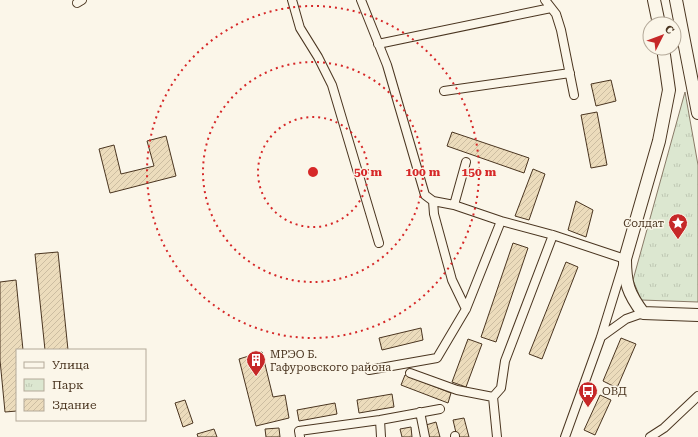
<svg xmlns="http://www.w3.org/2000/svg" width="698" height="437" font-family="'Roboto Serif',serif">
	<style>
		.park { fill: url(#park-tufts); stroke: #887966 }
		.building { fill: url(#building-hatch); stroke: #4a3520 }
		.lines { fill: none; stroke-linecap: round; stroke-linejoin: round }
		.minor-casing { stroke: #4a3520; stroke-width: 10 }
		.highway-casing { stroke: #4a3520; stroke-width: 14 }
		.minor { stroke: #fbf6e9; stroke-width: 8 }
		.highway { stroke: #fbf6e9; stroke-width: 12 }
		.ring { fill: none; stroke: #d62828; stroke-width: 2; stroke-dasharray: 2 4 }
		.labels { text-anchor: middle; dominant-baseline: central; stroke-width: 3; stroke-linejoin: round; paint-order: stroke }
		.poi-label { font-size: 11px; fill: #4a3520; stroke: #fbf6e9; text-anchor: start }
		.centre { fill: #d62828; stroke: #fbf6e9; stroke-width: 2 }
		.ring-label { font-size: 12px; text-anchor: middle; font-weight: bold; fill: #d62828; stroke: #fbf6e9; stroke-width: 3; stroke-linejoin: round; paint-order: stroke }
	</style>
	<defs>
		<pattern id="park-tufts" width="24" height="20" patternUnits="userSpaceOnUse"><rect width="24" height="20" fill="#dce7d0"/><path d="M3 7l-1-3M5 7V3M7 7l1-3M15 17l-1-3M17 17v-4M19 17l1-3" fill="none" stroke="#bec7b2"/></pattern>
		<pattern id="building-hatch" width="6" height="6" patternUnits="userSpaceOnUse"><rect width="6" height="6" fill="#ecdcbc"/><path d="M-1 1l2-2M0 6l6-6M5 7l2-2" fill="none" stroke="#ccbda1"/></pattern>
	</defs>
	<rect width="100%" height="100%" fill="#fbf6e9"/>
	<path class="park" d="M685 92 698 165V302L641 300 633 280Z"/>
	<path class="building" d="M611 80 616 101 596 106 591 84Z
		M597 112 607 165 591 168 581 115Z
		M452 132 529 158 524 173 447 146Z
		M166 136 176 176 110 193 99 149 114 145 121 174 154 166 147 141Z
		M533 169 545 174 529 220 515 216Z
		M576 201 593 210 586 237 568 230Z
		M513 243 528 248 496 342 481 337Z
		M58 252 68 350H45L35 254Z
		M566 262 578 267 542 359 529 354Z
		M16 280 23 350H17V411L5 412 0 360V282Z
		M421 328 423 340 382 350 379 338Z
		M621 338 636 344 617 388 603 381Z
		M468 339 482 344 466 387 452 382Z
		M262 352 273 397 285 395 289 418 256 426 239 359Z
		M405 375 451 393 448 403 401 385Z
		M392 394 394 407 359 413 357 400Z
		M600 395 611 400 595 435 584 430Z
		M185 400 193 423 183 427 175 403Z
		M335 403 337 414 299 421 297 410Z
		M464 418 469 437H457L453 420Z
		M436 422 440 437H429L426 425Z
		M411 427 412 437H402L400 429Z
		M279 428 280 437H266L265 429Z
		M214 429 217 437H198L197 434Z"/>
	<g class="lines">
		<g class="minor-casing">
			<path id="minor" d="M292 0 300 28 318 57 332 85 379 243
				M361 0 387 65 425 195 433 201 454 205
				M545 0 556 14 561 30 574 95
				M77 3 82 0
				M378 44 551 8
				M444 91 570 73
				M466 162 454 205 501 221
				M433 201 434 214 452 280 466 309
				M601 337 626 319 643 313
				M369 370 437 358 466 309 501 221 553 235 625 259 601 337 565 437
				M410 373 457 390 493 397 497 437
				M493 397 501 388 505 361 553 235
				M420 412 425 437
				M380 420 381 437
				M455 436V437
				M300 437 299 431 380 420 440 409
				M650 437 664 428 698 396"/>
		</g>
		<g class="highway-casing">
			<path id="highway" d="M654 0 659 24
				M676 0 698 113
				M663 48 669 90 659 141 625 259C625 283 628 293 643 313L698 315"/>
		</g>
		<use href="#minor" class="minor"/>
		<use href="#highway" class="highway"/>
	</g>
	<g class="ring">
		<circle cx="313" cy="172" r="55"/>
		<circle cx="313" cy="172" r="110"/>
		<circle cx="313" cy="172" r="166"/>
	</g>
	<defs>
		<g id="sight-pin" transform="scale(1)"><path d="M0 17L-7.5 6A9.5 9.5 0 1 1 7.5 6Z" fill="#c62828" stroke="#fbf6e9"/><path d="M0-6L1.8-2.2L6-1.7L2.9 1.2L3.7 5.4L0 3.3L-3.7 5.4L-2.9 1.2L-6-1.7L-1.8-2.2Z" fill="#fff"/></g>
		<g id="building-pin" transform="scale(1)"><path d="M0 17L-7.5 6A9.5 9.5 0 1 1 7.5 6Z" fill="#c62828" stroke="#fbf6e9"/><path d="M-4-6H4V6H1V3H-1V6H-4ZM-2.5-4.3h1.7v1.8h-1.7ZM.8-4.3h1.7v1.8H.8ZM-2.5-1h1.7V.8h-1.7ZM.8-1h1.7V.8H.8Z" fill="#fff"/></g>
		<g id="bus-pin" transform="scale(1)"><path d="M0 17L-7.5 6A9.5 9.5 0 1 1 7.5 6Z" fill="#c62828" stroke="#fbf6e9"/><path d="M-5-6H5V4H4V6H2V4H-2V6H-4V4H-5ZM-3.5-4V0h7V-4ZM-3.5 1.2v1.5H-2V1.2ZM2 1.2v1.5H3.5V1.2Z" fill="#fff"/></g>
	</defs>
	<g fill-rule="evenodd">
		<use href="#sight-pin" x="678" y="223"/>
		<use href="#building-pin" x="256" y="360"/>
		<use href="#bus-pin" x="588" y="391"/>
	</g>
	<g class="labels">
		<g class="poi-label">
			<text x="664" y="223" text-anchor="end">Солдат</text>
			<text x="270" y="354">МРЭО Б.<tspan x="270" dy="13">Гафуровского района</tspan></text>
			<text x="602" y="391">ОВД</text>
		</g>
	</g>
	<circle cx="313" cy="172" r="6" class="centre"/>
	<g class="ring-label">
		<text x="368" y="176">50 m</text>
		<text x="423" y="176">100 m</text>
		<text x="479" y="176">150 m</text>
	</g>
	<rect x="16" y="349" width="130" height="72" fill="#fbf6e9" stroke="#b4a999"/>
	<rect x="24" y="362" width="20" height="6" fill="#fbf6e9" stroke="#b4a999"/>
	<text x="52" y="369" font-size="12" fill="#4a3520">Улица</text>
	<rect x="24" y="379" width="20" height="12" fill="url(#park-tufts)" stroke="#b4a999"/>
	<text x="52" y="389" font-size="12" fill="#4a3520">Парк</text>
	<rect x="24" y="399" width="20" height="12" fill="url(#building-hatch)" stroke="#b4a999"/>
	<text x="52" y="409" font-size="12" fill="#4a3520">Здание</text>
	<g transform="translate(662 36) rotate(48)"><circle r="19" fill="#fbf6e9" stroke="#b4a999"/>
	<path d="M0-3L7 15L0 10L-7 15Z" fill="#c62828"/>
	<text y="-6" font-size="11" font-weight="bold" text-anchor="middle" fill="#4a3520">С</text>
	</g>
</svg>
